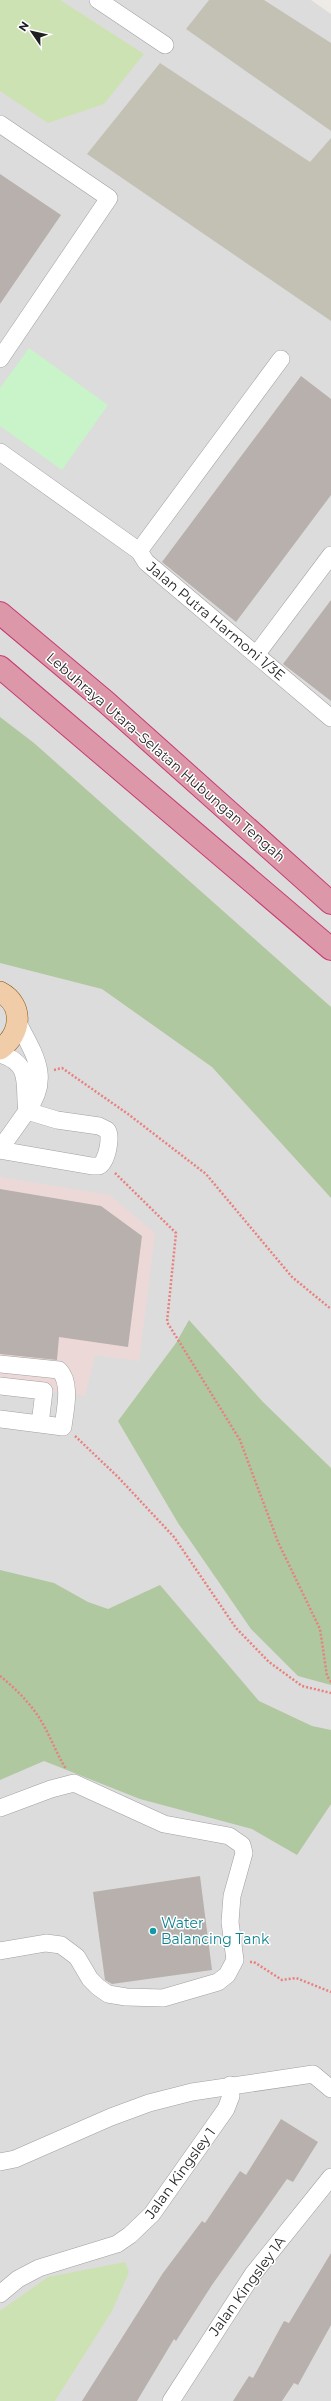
<svg xmlns="http://www.w3.org/2000/svg" width="331" height="2401" font-family="Montserrat,sans-serif">
	<style>
		.residential { fill: #dddcdc }
		.commercial { fill: #edd8d8 }
		.construction { fill: #c2c1b3 }
		.grass { fill: #cde2b2 }
		.forest { fill: #afc8a0 }
		.park { fill: #c9f3c9 }
		.building { fill: #b7b0ac }
		.lines { fill: none; stroke-linecap: round; stroke-linejoin: round }
		.minor-casing { stroke: #a0a0a0; stroke-width: 18 }
		.major-casing { stroke: #875713; stroke-width: 22 }
		.highway-casing { stroke: #c53b74; stroke-width: 24 }
		.path { stroke: #e8807d; stroke-width: 2.5; stroke-dasharray: 2 2; stroke-linecap: butt }
		.minor { stroke: #fff; stroke-width: 17 }
		.major { stroke: #f0cca9; stroke-width: 21 }
		.highway { stroke: #dc98a9; stroke-width: 22 }
		.culture-dot { fill: #0f9aa8; stroke: #fff; stroke-width: 1.5 }
		.labels { text-anchor: middle; dominant-baseline: central; stroke-width: 3; stroke-linejoin: round; paint-order: stroke }
		.street-label { font-size: 14px; fill: #1f1f1f; stroke: #fff }
		.culture-label { font-size: 14px; fill: #0d838f; stroke: #fff; text-anchor: start }
	</style>
	<rect width="100%" height="100%" fill="#eeebe6"/>
	<path class="residential" d="M0 0H311L331 14V2401H0Z"/>
	<path class="commercial" d="M0 1177 110 1195 155 1233 139 1361 95 1355 85 1396 0 1384Z"/>
	<path class="construction" d="M209 0H264L331 43V131L186 29Z
		M160 63 310 162 331 138V321L87 154Z"/>
	<path class="grass" d="M0 0H60L144 54 104 104 48 123 0 91Z
		M125 2262 129 2272 112 2311 55 2401H0V2311L48 2277Z"/>
	<path class="forest" d="M0 717 34 743 331 1007V1198L212 1067 102 989 0 963Z
		M189 1320 263 1402 331 1468V1685L298 1676 251 1629 178 1523 118 1421 176 1343Z
		M0 1570 54 1583 88 1602 108 1609 160 1585 259 1701 312 1726 331 1730V1804L297 1855 252 1829 140 1799 44 1761 0 1780Z"/>
	<path class="park" d="M29 348 108 405 62 470 0 426V388Z"/>
	<path class="building" d="M0 174 61 215 0 304Z
		M301 376 331 399V495L236 622 162 562Z
		M331 600V701L283 664Z
		M0 1189 101 1206 142 1236 128 1347 59 1337 57 1360 0 1354Z
		M200 1876 212 1970 112 1984 105 1980 93 1892Z
		M281 2119 318 2142 293 2182 287 2179 212 2285 176 2341 174 2339 137 2401H82L163 2273 202 2221 205 2223 240 2171 246 2175Z
		M331 2253V2325L298 2385 294 2383 282 2401H233L249 2376 253 2378 284 2321 289 2323Z"/>
	<g class="lines">
		<g class="minor-casing">
			<path id="minor" d="M98 0 165 45
				M0 124 109 198 0 359
				M281 359 139 551 146 562 331 718
				M0 452 139 551
				M256 655 331 555
				M0 1054C33 1064 23 1086 27 1111L0 1149
				M0 1150 92 1166C94 1166 96 1166 99 1166 107 1162 112 1136 107 1130L99 1126 57 1120 27 1111C52 1078 34 1054 18 1023
				M0 1364 59 1370C72 1383 65 1410 63 1427L0 1419
				M0 1386 44 1391 40 1424
				M0 1808 51 1789 74 1783 164 1824 229 1836 242 1845 244 1853 232 1896 230 1922 235 1960 227 1975 218 1982 163 1998 126 1997 108 1994 98 1987 90 1979 77 1957 61 1945 46 1943 0 1951
				M0 2162 15 2159 111 2117 149 2103 192 2092 313 2074 331 2089
				M0 2294 18 2279 39 2268 117 2244 130 2235 152 2214 226 2109 231 2096 230 2085
				M171 2401 253 2274 331 2177"/>
		</g>
		<g class="major-casing">
			<path id="major" d="M0 992C25 1005 21 1035 0 1049"/>
		</g>
		<g class="highway-casing">
			<path id="highway" d="M0 613 106 702 331 903
				M0 667 331 949"/>
		</g>
		<path class="path" d="M54 1070 62 1068 128 1114 206 1174 292 1277 331 1309
			M115 1173 176 1233 167 1322 240 1440 278 1542 320 1629 327 1676 331 1682
			M75 1436 118 1477 174 1537 236 1628 269 1662 302 1686 331 1693
			M0 1676C15 1688 30 1703 40 1719 50 1735 56 1753 66 1769
			M250 1962H254L282 1980 296 1978 331 1992"/>
		<use href="#minor" class="minor"/>
		<use href="#major" class="major"/>
		<use href="#highway" class="highway"/>
	</g>
	<circle class="culture-dot" cx="153" cy="1931" r="4"/>
	<g class="labels">
		<g class="street-label">
			<text transform="translate(216 621) rotate(40)">Jalan Putra Harmoni 1/3E</text>
			<text transform="translate(166 757) rotate(41)">Lebuhraya Utara–Selatan Hubungan Tengah</text>
			<text transform="translate(180 2173) rotate(-54)">Jalan Kingsley 1</text>
			<text transform="translate(247 2286) rotate(-54)">Jalan Kingsley 1A</text>
		</g>
		<g class="culture-label">
			<text x="161" y="1923">Water<tspan x="161" dy="16">Balancing Tank</tspan></text>
		</g>
	</g>
	<g transform="translate(32 32) rotate(304)" stroke="#ffffff" stroke-width="3" paint-order="stroke">
	<path d="M0-3L7 15L0 10L-7 15Z" fill="#1f1f1f"/>
	<text y="-6" font-size="11" font-weight="bold" text-anchor="middle" fill="#1f1f1f">N</text>
	</g>
</svg>
